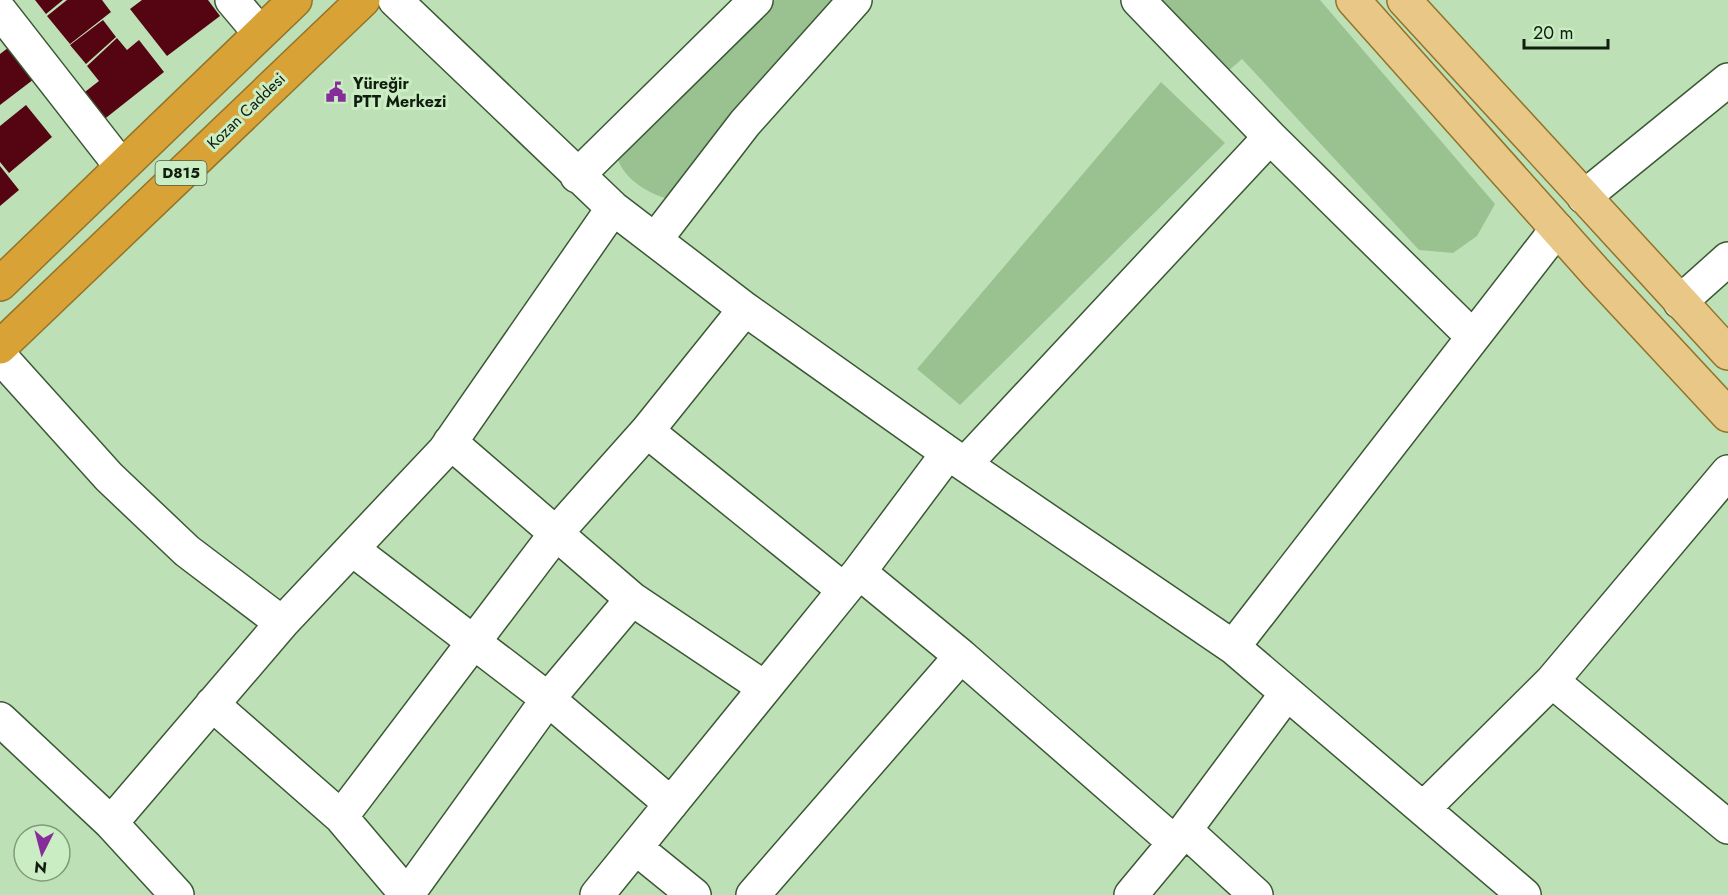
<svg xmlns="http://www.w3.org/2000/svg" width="1728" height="895" font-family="Jost,sans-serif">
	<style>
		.green { fill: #99c290 }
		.building { fill: #550411 }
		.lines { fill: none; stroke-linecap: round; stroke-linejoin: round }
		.minor-casing { stroke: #3b5835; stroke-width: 36 }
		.major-casing { stroke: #927429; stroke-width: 36 }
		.highway-casing { stroke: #927429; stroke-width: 36 }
		.minor { stroke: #fff; stroke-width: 33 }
		.major { stroke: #e8c787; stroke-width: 33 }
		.highway { stroke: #d8a237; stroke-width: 33 }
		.labels { text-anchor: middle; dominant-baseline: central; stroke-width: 6; stroke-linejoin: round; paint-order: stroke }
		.shield { fill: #cbedc4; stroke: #495c45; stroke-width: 1.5 }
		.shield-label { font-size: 15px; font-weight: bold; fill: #111e0f }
		.poi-label { font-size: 16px; font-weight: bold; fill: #111e0f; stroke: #cbedc4; text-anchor: start }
		.street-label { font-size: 16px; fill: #111e0f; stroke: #cbedc4 }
	</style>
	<rect width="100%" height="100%" fill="#bee0b7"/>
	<path class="green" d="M775 0H843L669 199C649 195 615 174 617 150Z
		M1161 0H1320L1495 204 1477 236 1453 253 1419 250 1242 59 1227 72Z
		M1161 82 1225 143 960 405 917 369Z"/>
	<path class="building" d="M35 0H63L46 14Z
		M67 0H102L111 12 70 44 47 16Z
		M142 0H208L220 16 167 56 130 9Z
		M103 20 116 37 86 64 70 45Z
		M117 38 127 50 139 40 164 72 102 121 81 95 99 81 87 66Z
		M13 44 38 76 0 105V54Z
		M26 105 52 137 9 173 0 162V126Z
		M0 166 19 190 0 206Z"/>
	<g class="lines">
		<g class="minor-casing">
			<path id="minor" d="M232 0 259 32
				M395 0 613 208 745 309 948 453 1233 647 1524 895
				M1138 0 1270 137 1473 337
				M0 11 121 166
				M577 176 756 0
				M1584 197 1728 80
				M655 240 745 123 855 0
				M1680 302 1728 259
				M0 356 109 477 187 551 282 623
				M647 431 844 590
				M450 442 632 599 765 688
				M965 464 1270 137
				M352 549 548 699 671 804
				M859 572 961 656 1174 842
				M1233 647 1557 229
				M1552 681 1728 827
				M212 704 341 817 407 895
				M0 719 111 823 177 895
				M1424 808 1552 681 1728 472
				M341 817 557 532 647 431 745 309
				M111 823 282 623 445 450 613 208
				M1185 830 1256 895
				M636 848 694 895
				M407 895 548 699 632 599
				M597 895 859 572 948 453
				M753 895 961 656
				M1131 895 1185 830 1287 693"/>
		</g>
		<g class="major-casing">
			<path id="major" d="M1353 0 1598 275 1728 415
				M1404 0 1728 353"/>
		</g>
		<g class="highway-casing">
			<path id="highway" d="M0 284 295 0
				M0 347 363 0"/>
		</g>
		<use href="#minor" class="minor"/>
		<use href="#major" class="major"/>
		<use href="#highway" class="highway"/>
	</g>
	<defs>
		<g id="civic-bare" transform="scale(1.62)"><path d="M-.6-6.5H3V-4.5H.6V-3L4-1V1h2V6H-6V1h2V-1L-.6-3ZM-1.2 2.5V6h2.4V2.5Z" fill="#872d99" stroke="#cbedc4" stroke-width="2.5" paint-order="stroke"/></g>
	</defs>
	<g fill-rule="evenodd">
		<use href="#civic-bare" x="336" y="92"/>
	</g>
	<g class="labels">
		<rect class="shield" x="155.5" y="161" width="51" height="24" rx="4.5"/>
		<g class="shield-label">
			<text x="181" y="173">D815</text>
		</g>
		<g class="poi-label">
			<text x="353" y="83">Yüreğir<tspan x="353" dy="18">PTT Merkezi</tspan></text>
		</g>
		<g class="street-label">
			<text transform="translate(246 111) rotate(-44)">Kozan Caddesi</text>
		</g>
	</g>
	<g transform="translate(42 853) rotate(186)"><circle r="28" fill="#cbedc4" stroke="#819a7c" stroke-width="1.5"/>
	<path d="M0-4.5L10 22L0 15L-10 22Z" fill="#872d99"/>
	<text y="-9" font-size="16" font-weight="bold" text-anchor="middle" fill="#111e0f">N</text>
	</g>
	<path d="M1524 39v9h84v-9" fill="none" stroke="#111e0f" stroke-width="3"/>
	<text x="1533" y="39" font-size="18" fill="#111e0f" stroke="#cbedc4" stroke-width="4.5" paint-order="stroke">20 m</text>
</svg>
